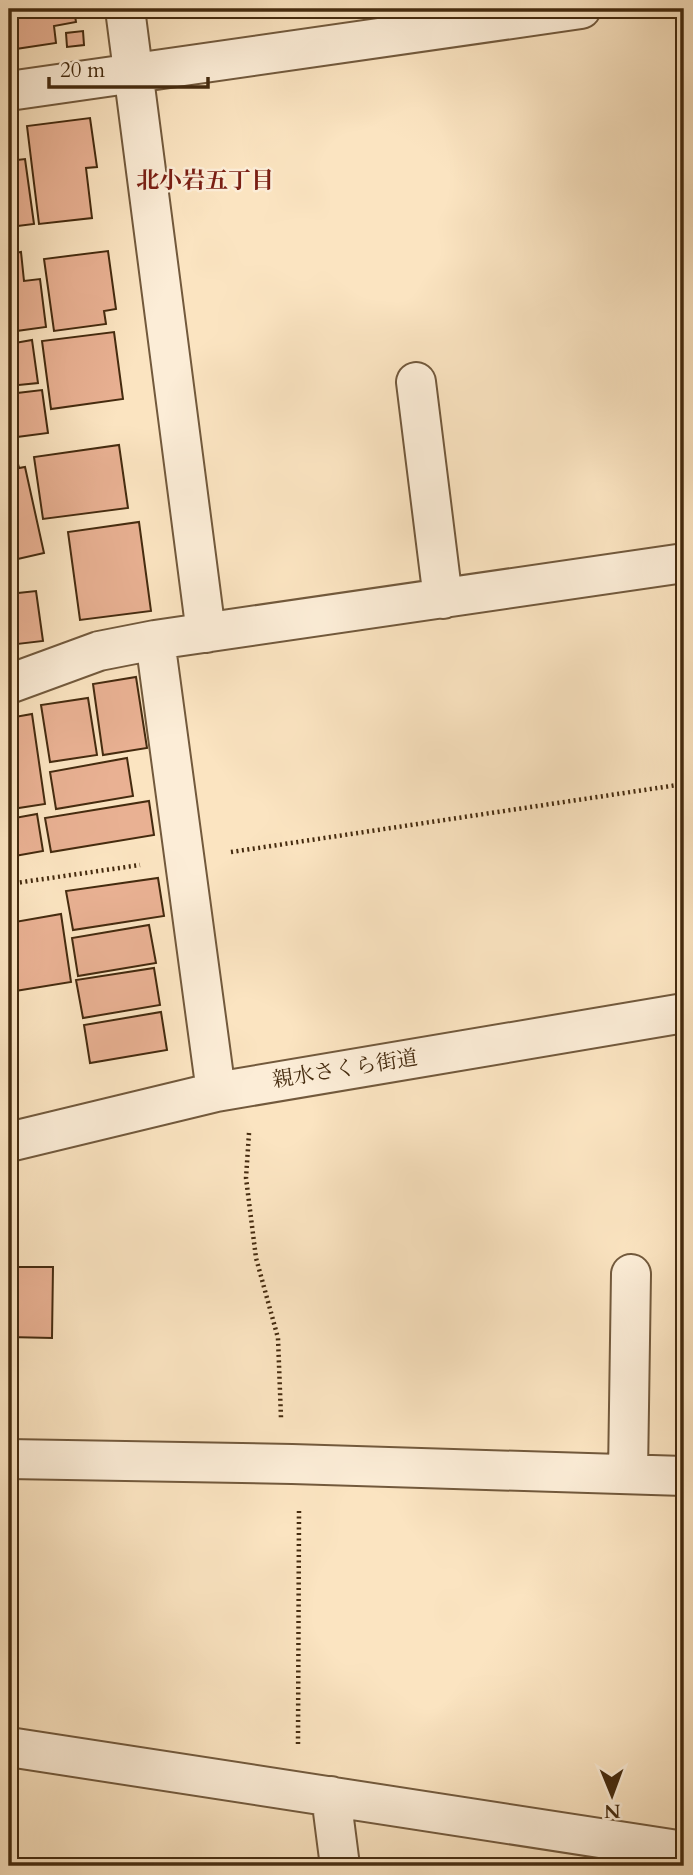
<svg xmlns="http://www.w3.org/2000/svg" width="693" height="1875" font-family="Cardo,'Noto Serif JP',serif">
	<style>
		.building { fill: #e9b193; stroke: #452b0f; stroke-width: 2 }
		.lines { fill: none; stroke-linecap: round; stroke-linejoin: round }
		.minor-casing { stroke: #72593c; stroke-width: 42 }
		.path { stroke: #452b0f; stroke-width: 4.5; stroke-dasharray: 2 3.5; stroke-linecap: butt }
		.minor { stroke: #fcedd7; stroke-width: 38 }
		.labels { text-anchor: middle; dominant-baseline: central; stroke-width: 5; stroke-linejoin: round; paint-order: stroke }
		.street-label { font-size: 21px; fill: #452b0f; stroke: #fcedd7 }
		.neighbourhood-label { font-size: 23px; font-weight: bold; fill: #7a1f14; stroke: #fcedd7 }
	</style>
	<rect width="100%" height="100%" fill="#fbe4c1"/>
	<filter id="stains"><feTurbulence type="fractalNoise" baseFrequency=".00286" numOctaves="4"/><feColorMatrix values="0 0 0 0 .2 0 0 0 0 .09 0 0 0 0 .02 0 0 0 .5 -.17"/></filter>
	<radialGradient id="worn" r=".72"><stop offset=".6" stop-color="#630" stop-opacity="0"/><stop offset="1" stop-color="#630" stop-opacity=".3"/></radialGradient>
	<path class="building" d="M9 9H74L76 22 54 26 56 43 9 50Z
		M83 31 84 45 67 47 66 33Z
		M90 118 97 167 86 168 92 218 39 224 27 126Z
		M25 159 34 224 9 227V161Z
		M108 251 116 309 104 311 106 324 54 331 44 259Z
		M21 252 24 281 40 279 46 327 9 332V254Z
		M114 332 123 399 51 409 42 341Z
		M32 340 38 383 9 386V344Z
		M42 390 48 433 9 438V394Z
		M119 445 128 508 43 519 34 457Z
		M14 448 19 468 25 467 44 553 9 561V449Z
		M139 522 151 611 80 620 68 532Z
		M36 591 43 641 9 645V594Z
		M136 677 147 748 103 755 93 684Z
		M88 698 97 755 50 762 41 705Z
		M32 714 45 804 12 809 9 783V718Z
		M127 758 133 796 56 809 50 772Z
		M149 801 154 835 51 852 45 818Z
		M37 814 43 851 9 857V819Z
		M158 878 164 916 73 930 66 891Z
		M61 914 71 982 9 992V923Z
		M149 925 156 963 78 976 72 938Z
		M154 968 160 1005 83 1018 76 980Z
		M161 1012 167 1050 90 1063 84 1025Z
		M9 1229H14V1267H53L52 1338 9 1337Z"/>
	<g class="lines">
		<g class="minor-casing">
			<path id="minor" d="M125 9 206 633
				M9 91 581 9
				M416 382 443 599
				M155 640 216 1092
				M9 684 99 651 155 640 684 563
				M9 1142 216 1092 684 1013
				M9 1459 292 1464 684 1476
				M628 1473 631 1274
				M9 1747 684 1851
				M331 1796 340 1866"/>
		</g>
		<path class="path" d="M231 852 684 784
			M9 884 140 865
			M249 1133 246 1178 256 1258 278 1338 281 1418
			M298 1744 299 1511"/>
		<use href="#minor" class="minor"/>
	</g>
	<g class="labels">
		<g class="street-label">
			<text transform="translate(345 1069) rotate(-9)">親水さくら街道</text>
		</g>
		<g class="neighbourhood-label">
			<text x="205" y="180">北小岩五丁目</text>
		</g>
	</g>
	<rect width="693" height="1875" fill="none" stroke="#fbe4c1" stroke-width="35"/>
	<rect x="10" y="10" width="672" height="1854" fill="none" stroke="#452b0f" stroke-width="3.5"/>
	<rect x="18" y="18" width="658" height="1840" fill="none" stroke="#452b0f" stroke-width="2"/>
	<g transform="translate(612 1795) rotate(179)" stroke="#fcedd7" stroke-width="5" paint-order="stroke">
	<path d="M0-5L12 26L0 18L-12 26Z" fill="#452b0f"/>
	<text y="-10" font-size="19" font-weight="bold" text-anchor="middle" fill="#452b0f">N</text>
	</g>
	<path d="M49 77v10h159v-10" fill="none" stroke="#452b0f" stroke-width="3.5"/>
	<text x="60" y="77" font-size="21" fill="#452b0f" stroke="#fcedd7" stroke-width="5" paint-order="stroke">20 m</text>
	<rect width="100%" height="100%" filter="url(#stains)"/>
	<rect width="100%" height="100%" fill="url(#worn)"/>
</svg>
